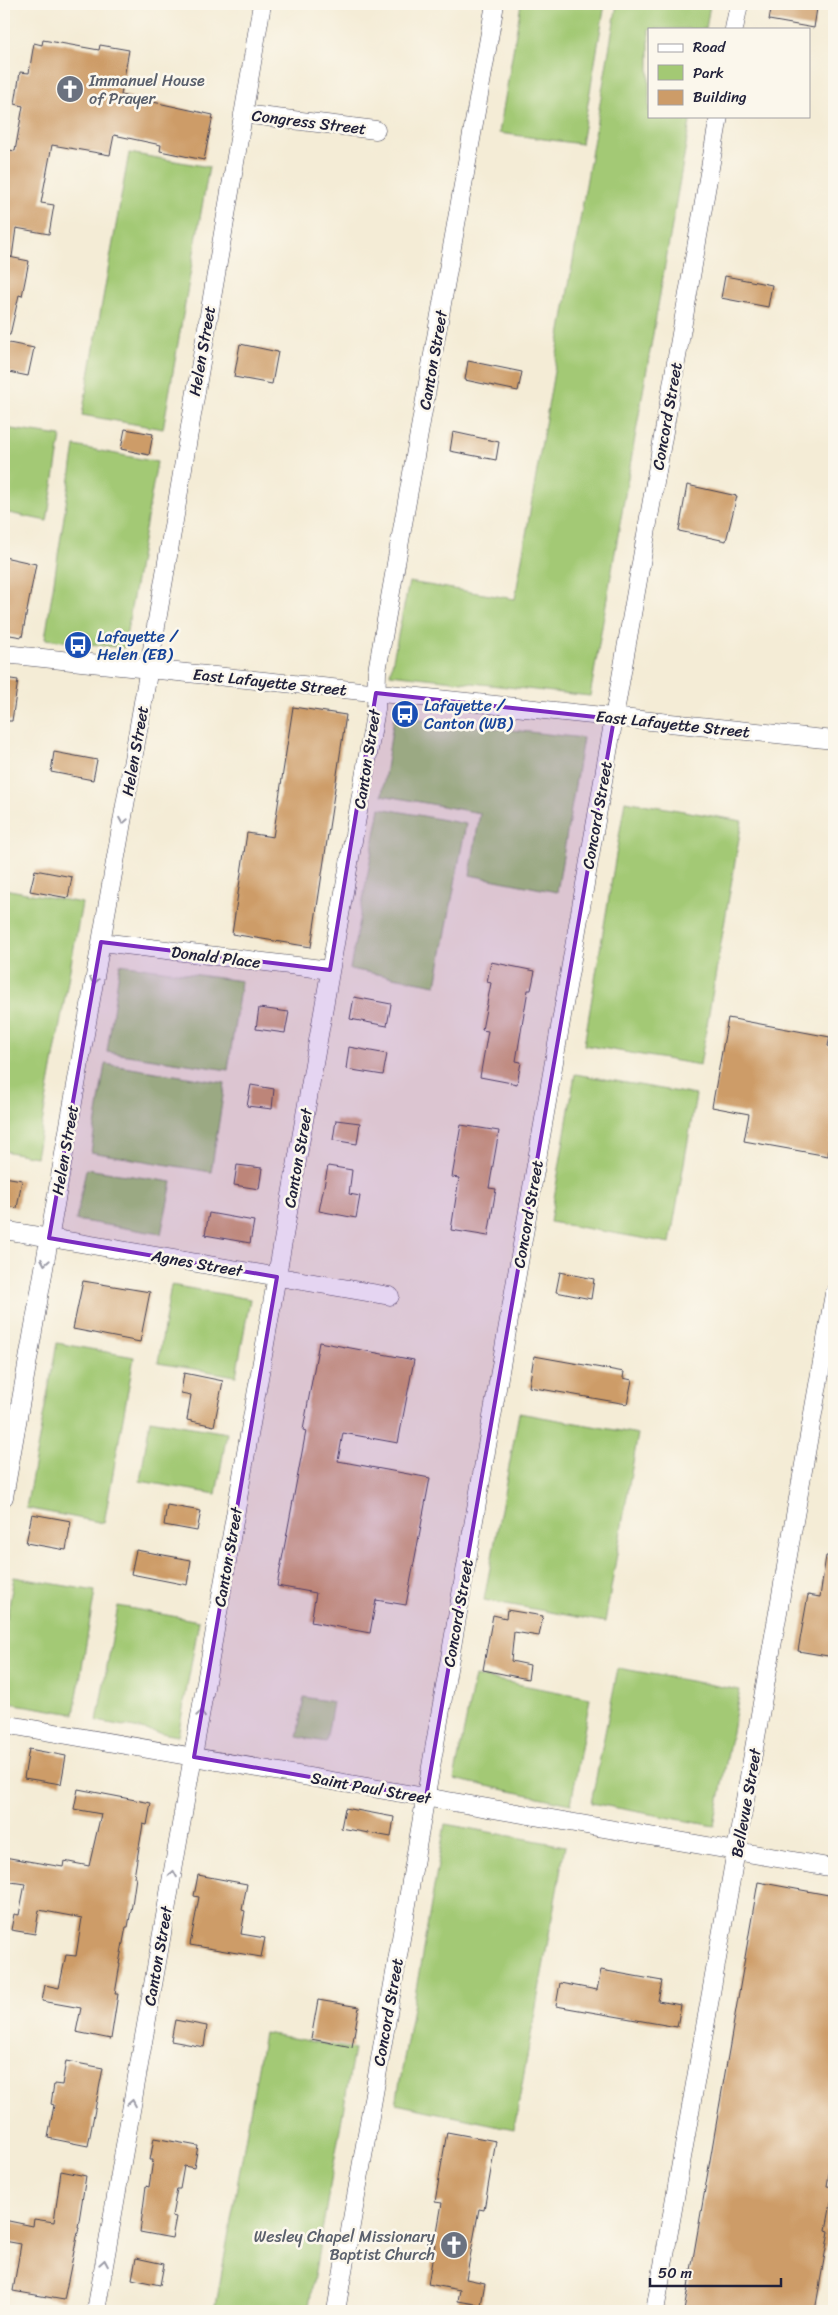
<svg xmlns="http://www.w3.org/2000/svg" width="838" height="2315" font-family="Sriracha,sans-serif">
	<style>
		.green { fill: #a3c974; stroke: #627658 }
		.building { fill: #cd9c68 }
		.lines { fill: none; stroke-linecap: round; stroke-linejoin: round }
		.street-casing { stroke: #424052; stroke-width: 19 }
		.street { stroke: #fff; stroke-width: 18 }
		.oneway { stroke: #9c9ca7 }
		.marked { fill: #7b2cbf; fill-opacity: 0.2; stroke: #7b2cbf; stroke-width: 4; stroke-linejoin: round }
		.labels { text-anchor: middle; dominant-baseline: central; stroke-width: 5; stroke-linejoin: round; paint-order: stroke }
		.worship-label { font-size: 16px; fill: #5b616d; stroke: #fbf7ec; text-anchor: start }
		.street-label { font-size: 16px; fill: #22223b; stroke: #fbf7ec }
		.transit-label { font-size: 16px; fill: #164399; stroke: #fbf7ec; text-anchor: start }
	</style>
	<rect width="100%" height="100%" fill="#fbf7ec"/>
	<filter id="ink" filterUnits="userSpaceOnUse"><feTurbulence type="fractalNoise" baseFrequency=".02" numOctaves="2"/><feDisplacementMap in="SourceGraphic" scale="10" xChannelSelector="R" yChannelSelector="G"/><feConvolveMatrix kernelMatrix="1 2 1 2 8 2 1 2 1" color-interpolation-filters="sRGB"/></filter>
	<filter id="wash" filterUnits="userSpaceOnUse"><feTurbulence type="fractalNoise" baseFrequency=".0096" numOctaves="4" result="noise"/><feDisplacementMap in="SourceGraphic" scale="20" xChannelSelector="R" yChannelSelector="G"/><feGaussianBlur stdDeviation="1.12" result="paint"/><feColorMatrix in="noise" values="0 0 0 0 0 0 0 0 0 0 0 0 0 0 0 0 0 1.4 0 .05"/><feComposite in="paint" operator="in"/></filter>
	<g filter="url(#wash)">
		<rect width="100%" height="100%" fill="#f4ecd6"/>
		<path class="green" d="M521 4H605L581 144 499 133Z
			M617 4H710L706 29H649V116H691L590 696 390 674 409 582 515 599Z
			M129 153 209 167 163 429 82 415Z
			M4 428 61 436 47 521 4 512Z
			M75 446 157 462 124 648 45 639Z
			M394 717 583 738 557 892 470 875 480 813 382 795Z
			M625 801 742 821 700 1065 584 1045Z
			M380 808 466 824 436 985 350 969Z
			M4 889 82 903 36 1157 4 1151Z
			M120 964 241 981 228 1070 107 1052Z
			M105 1064 225 1083 211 1172 91 1152Z
			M575 1074 696 1095 670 1243 550 1222Z
			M86 1169 172 1182 161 1234 76 1220Z
			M171 1285 250 1299 236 1376 158 1363Z
			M57 1343 134 1357 104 1523 26 1508Z
			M519 1413 638 1434 605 1622 484 1600Z
			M150 1420 227 1433 216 1494 140 1481Z
			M14 1577 95 1591 74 1714 4 1702V1635Z
			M118 1606 199 1621 178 1736 97 1721Z
			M618 1668 740 1690 714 1826 591 1803Z
			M475 1676 590 1698 571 1804 454 1779Z
			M304 1697 333 1702 326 1742 297 1737Z
			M445 1824 565 1846 514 2129 396 2104Z
			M264 2033 354 2049 308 2311H215Z"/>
		<g id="blocks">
			<path class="building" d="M772 4H793L817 8 814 28 769 20Z
				M43 40 99 50 100 45 129 50 121 95 213 115 204 160 160 151 161 145 114 135 110 155 52 145 41 203 54 205 49 234 16 228 12 257H9L29 261 22 296 19 295 10 335H4V149L15 151 23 106 15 104 20 72 29 73 34 43 42 45Z
				M725 276 772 285 768 307 721 298Z
				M4 342 34 348 28 376 4 371Z
				M240 344 278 352 272 384 234 377Z
				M468 361 522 372 518 391 465 380Z
				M125 429 153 434 149 455 121 449Z
				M453 432 499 442 496 460 450 451Z
				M687 485 737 496 726 541 679 531Z
				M4 557 36 564 22 637 4 634Z
				M4 678 18 680 12 721H4Z
				M293 707 346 715 311 947 232 934 247 833 273 837Z
				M54 752 97 760 93 780 51 772Z
				M35 870 72 877 68 898 30 891Z
				M491 962 535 971 531 990H528L516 1061 521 1062 517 1084 480 1077 488 1031 482 1030 491 983 487 982Z
				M354 997 391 1004 387 1026 350 1019Z
				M259 1008 289 1012 285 1033 256 1029Z
				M728 1018 830 1037 828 1046 834 1048V1121L828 1156 744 1141 749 1114 712 1107Z
				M349 1047 387 1054 383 1075 346 1069Z
				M251 1085 274 1089 272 1109 247 1106Z
				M336 1120 360 1123 357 1144 333 1140Z
				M461 1125 499 1131 489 1188 496 1189 488 1236 451 1230 459 1178 452 1177Z
				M237 1165 262 1168 259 1189 234 1185Z
				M328 1166 352 1170 349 1194 360 1196 356 1218 319 1211Z
				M4 1177 22 1180 17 1208 4 1205Z
				M209 1213 254 1221 250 1243 205 1235Z
				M560 1272 594 1279 591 1299 556 1292Z
				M83 1281 150 1292 140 1342 73 1329Z
				M319 1342 414 1360 398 1443 343 1433 338 1461 430 1478 406 1605 376 1600 370 1633 311 1622 316 1593 277 1586 306 1431 303 1430Z
				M534 1356 624 1372 623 1378 632 1380 627 1404 529 1387Z
				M184 1373 223 1381 214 1426 187 1420 191 1395 181 1393Z
				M167 1505 201 1511 197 1531 164 1525Z
				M32 1514 71 1521 66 1550 26 1543Z
				M136 1550 191 1560 187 1585 131 1574Z
				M826 1556H834V1657L798 1651 808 1595 820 1597Z
				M507 1610 543 1616 539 1636 514 1632 511 1661 530 1665 528 1679 483 1670 493 1615 506 1618Z
				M29 1749 66 1756 61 1784 24 1778Z
				M78 1789 151 1803 147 1825 143 1824 134 1877H136L132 1905 128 1927H126L119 1964H120L115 1994H118L111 2039 76 2032 81 2008 42 2001 45 1985 59 1988 66 1955 76 1956 82 1918 39 1910 35 1934 11 1930 14 1914 19 1915 25 1884 4 1881V1857L63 1867 64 1861 89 1866 101 1814 74 1809Z
				M345 1808 394 1817 391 1837 341 1828Z
				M198 1875 247 1884 242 1910 245 1911 241 1934 265 1938 261 1957 190 1945 199 1897 194 1896Z
				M758 1882 834 1896V2144L827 2186 834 2187 826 2230 829 2231 815 2311H684Z
				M601 1970 662 1981 658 2001 681 2005 677 2027 556 2006 560 1983 597 1990Z
				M318 2000 359 2007 352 2047 311 2039Z
				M175 2020 207 2026 204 2047 171 2041Z
				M66 2061 103 2068 88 2146 48 2138 54 2105 51 2104 54 2084 62 2085Z
				M447 2132 496 2141 484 2210 479 2209 466 2279 485 2283 481 2305 458 2301 460 2290 428 2284 442 2203 435 2202Z
				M154 2138 198 2146 194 2168 184 2166 180 2189H177L172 2216 176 2217 172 2238 140 2232 146 2186 149 2187 153 2160H150Z
				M61 2171 86 2176 78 2227H79L64 2300 13 2291 21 2244 4 2241V2220L33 2226 34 2219 54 2222Z
				M136 2258 164 2264 160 2285 132 2279Z"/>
		</g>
	</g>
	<g filter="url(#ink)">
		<use href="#blocks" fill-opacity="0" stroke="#424052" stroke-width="1"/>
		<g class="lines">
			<g class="street-casing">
				<path id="street" d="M734 29 739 4
					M243 114 376 130
					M4 654 834 740
					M101 942 330 970
					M4 1230 390 1296
					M4 1497 146 685 262 4
					M4 1724 834 1868
					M96 2311 376 709 377 671 495 4
					M336 2311 719 116
					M655 2311 834 1294"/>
			</g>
			<use href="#street" class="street"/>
		</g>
		<defs><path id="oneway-chevron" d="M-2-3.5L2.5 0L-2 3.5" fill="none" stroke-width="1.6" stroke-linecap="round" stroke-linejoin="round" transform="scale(1.25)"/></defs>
		<g class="oneway">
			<use href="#oneway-chevron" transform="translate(123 821) rotate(100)"/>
			<use href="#oneway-chevron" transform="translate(94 981) rotate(100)"/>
			<use href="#oneway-chevron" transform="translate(45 1262) rotate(100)"/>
			<use href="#oneway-chevron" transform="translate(201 1714) rotate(-80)"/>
			<use href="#oneway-chevron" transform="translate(173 1874) rotate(-80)"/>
			<use href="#oneway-chevron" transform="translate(132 2103) rotate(-80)"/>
			<use href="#oneway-chevron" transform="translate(104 2263) rotate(-80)"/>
		</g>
	</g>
	<path class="marked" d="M376 693 614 719 426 1797 194 1757 277 1277 49 1238 101 942 330 970Z"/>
	<defs>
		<g id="church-disc" transform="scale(1.4375)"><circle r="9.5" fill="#6b7280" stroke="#fbf7ec"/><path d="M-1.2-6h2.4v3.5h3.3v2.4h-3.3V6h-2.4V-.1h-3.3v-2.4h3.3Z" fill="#fff"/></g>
		<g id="bus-disc" transform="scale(1.4375)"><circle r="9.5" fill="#1a4fb4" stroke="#fbf7ec"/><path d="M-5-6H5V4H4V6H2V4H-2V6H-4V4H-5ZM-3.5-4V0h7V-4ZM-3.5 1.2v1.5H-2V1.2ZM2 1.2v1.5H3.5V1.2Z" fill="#fff"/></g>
	</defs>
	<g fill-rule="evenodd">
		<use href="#church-disc" x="70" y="89"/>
		<use href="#bus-disc" x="78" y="645"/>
		<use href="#bus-disc" x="405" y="714"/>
		<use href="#church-disc" x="454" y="2245"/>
	</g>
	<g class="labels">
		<g class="worship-label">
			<text x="89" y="80">Immanuel House<tspan x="89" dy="18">of Prayer</tspan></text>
			<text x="435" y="2236" text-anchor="end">Wesley Chapel Missionary<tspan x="435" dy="18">Baptist Church</tspan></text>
		</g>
		<g class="street-label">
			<text transform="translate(309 122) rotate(7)">Congress Street</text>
			<text transform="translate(202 351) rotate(-80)">Helen Street</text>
			<text transform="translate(433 360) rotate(-80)">Canton Street</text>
			<text transform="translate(667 416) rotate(-80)">Concord Street</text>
			<text transform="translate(270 682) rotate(6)">East Lafayette Street</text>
			<text transform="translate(673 724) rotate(6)">East Lafayette Street</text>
			<text transform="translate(135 751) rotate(-80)">Helen Street</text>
			<text transform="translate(367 759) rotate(-81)">Canton Street</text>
			<text transform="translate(597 815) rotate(-80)">Concord Street</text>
			<text transform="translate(216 957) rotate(7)">Donald Place</text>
			<text transform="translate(65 1150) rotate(-80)">Helen Street</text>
			<text transform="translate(298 1158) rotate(-80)">Canton Street</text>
			<text transform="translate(528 1214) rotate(-80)">Concord Street</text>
			<text transform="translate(197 1263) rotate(10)">Agnes Street</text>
			<text transform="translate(228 1557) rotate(-80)">Canton Street</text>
			<text transform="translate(458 1613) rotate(-80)">Concord Street</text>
			<text transform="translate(371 1788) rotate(10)">Saint Paul Street</text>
			<text transform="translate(746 1803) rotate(-80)">Bellevue Street</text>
			<text transform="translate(158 1956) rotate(-80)">Canton Street</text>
			<text transform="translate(388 2012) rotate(-80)">Concord Street</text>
		</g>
		<g class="transit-label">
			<text x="97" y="636">Lafayette /<tspan x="97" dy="18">Helen (EB)</tspan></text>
			<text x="424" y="705">Lafayette /<tspan x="424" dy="18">Canton (WB)</tspan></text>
		</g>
	</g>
	<rect width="838" height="2315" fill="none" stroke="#fbf7ec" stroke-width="20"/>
	<rect x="648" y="28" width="162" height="90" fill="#fbf7ec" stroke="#a4a2a5"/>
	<rect x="658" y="44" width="25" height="8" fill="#ffffff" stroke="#a4a2a5"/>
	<text x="693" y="52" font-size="15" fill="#22223b">Road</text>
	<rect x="658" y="65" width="25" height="15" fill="#a3c974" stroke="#a4a2a5"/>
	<text x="693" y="78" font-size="15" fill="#22223b">Park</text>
	<rect x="658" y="90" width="25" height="15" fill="#cd9c68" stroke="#a4a2a5"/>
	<text x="693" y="102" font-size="15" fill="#22223b">Building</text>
	<path d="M650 2278v8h131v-8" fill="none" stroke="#22223b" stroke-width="2.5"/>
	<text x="658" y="2278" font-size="15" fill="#22223b" stroke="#fbf7ec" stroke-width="4" paint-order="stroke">50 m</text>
</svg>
